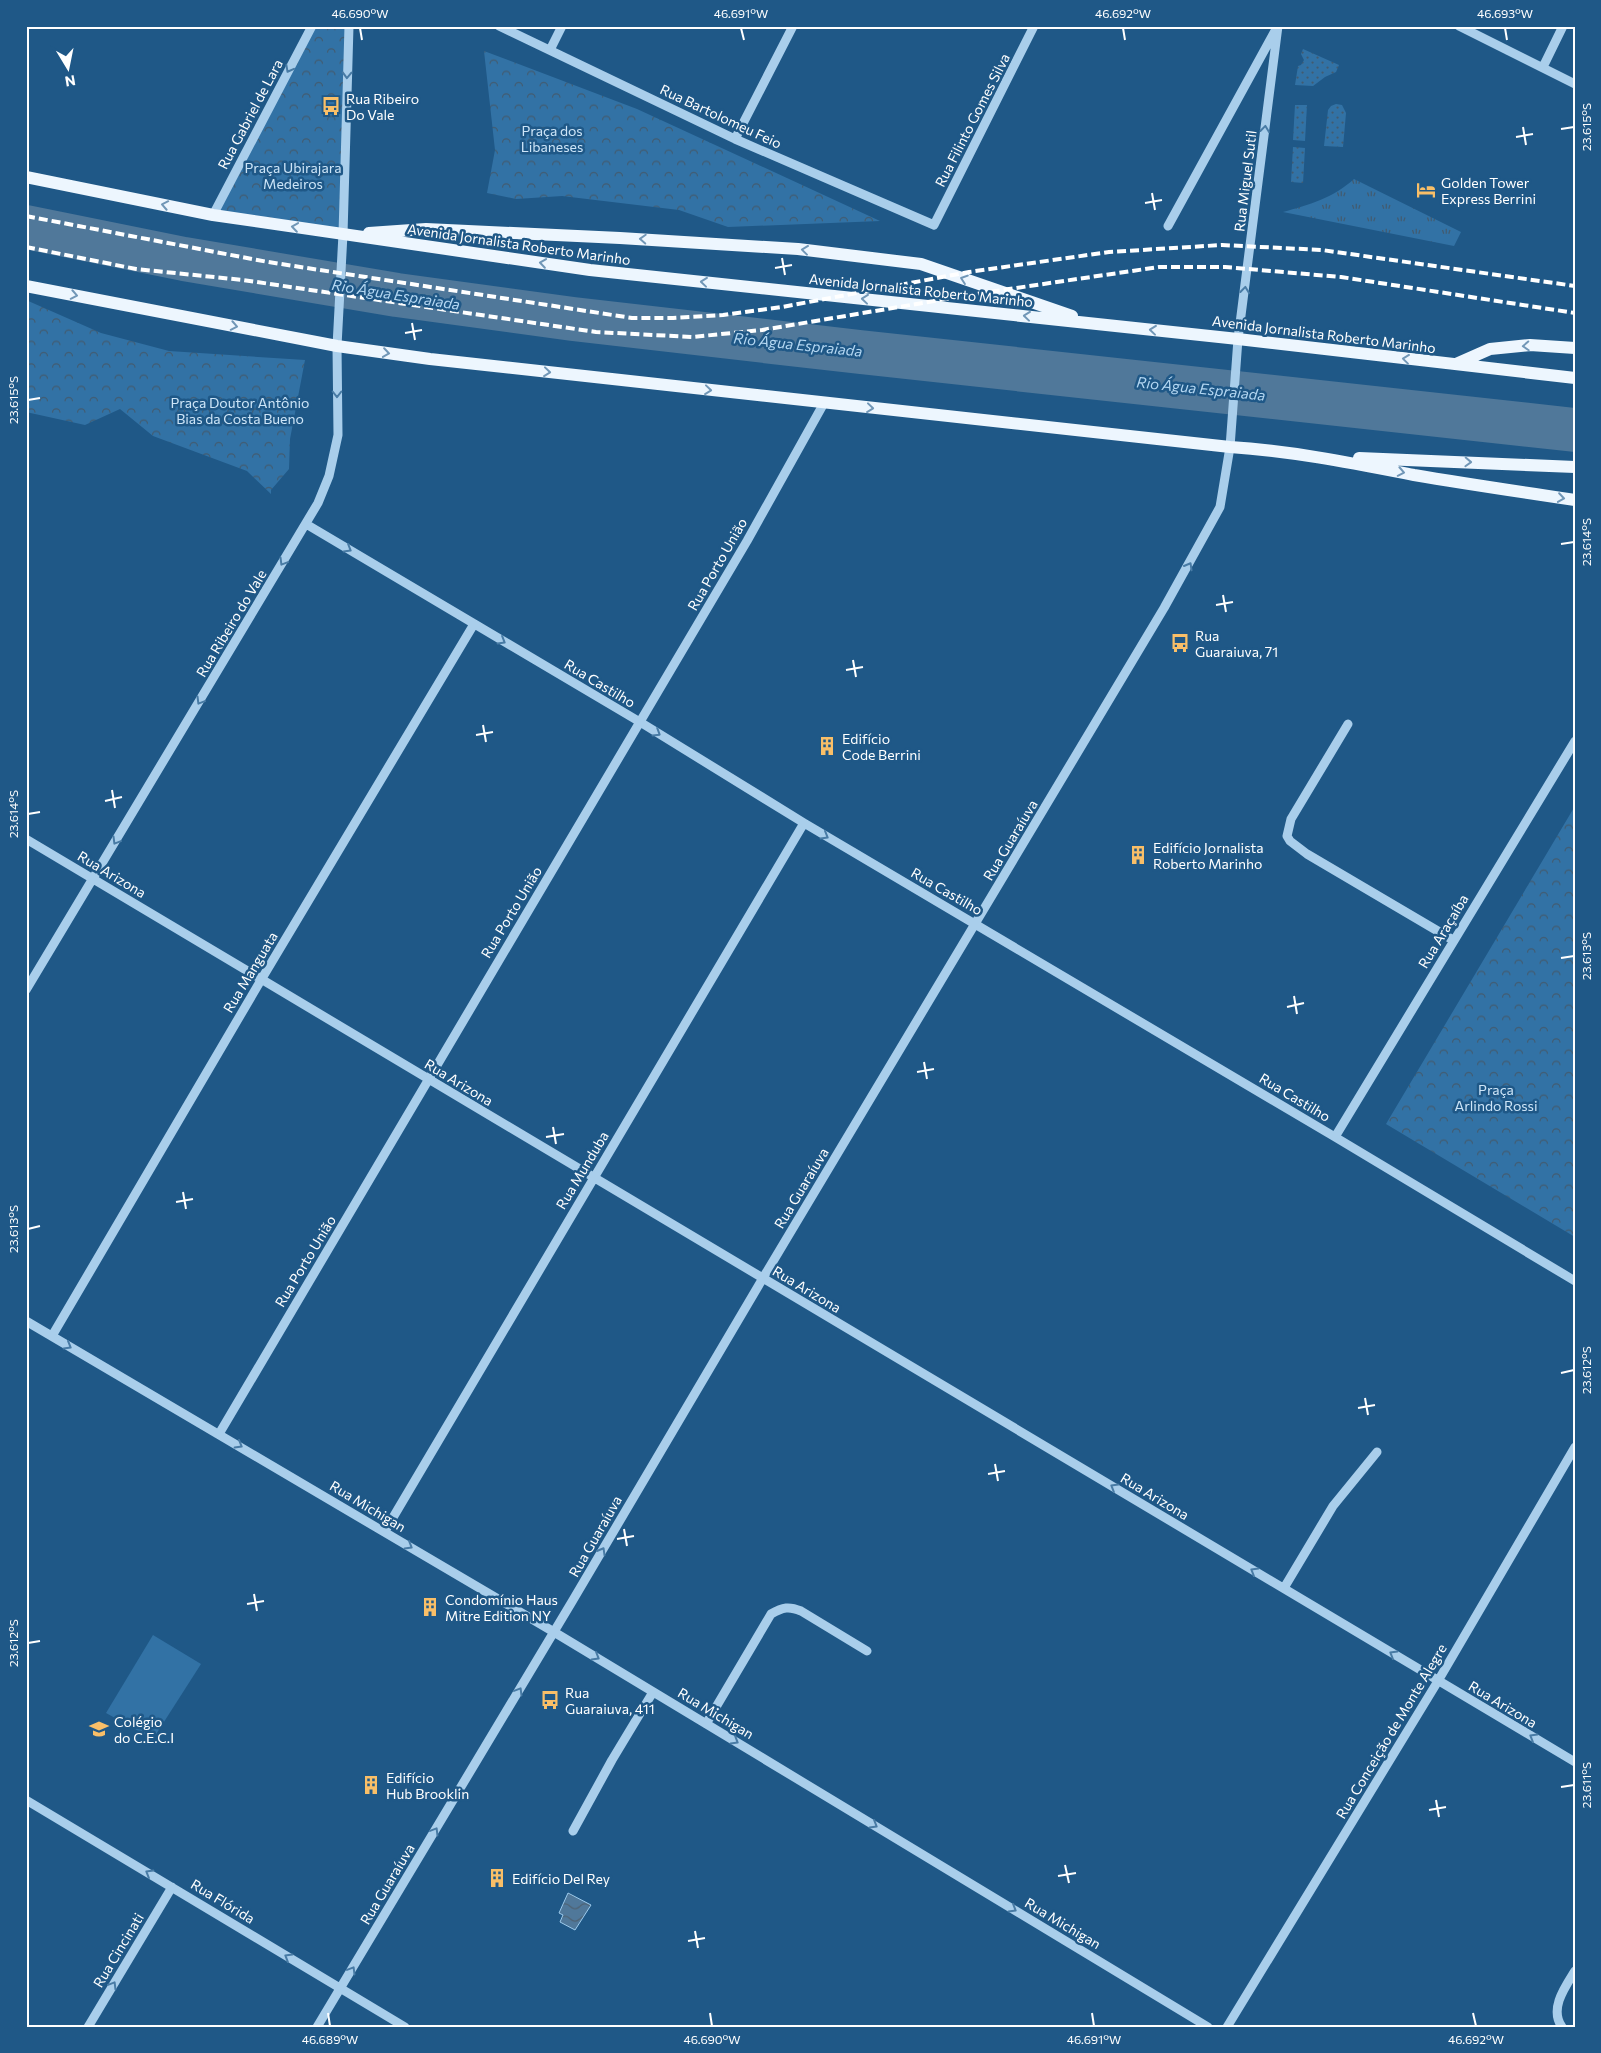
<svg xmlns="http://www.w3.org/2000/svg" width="1601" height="2053" font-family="Commissioner,sans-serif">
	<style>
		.grass { fill: url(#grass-tufts) }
		.forest { fill: url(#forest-crowns) }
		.garden { fill: url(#garden-dots) }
		.pitch { fill: #3272a5 }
		.water { fill: url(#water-waves); stroke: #9ccaec }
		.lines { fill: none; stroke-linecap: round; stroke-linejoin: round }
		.river { stroke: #50789a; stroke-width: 44 }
		.minor { stroke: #a9ceeb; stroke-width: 9 }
		.major { stroke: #edf6fe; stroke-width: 12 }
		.rail { stroke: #fff; stroke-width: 4; stroke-dasharray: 9 4; stroke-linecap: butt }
		.oneway { stroke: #487ba5 }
		.oneway2 { stroke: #7197b7 }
		.ticks { fill: none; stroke: #fff; stroke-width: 2 }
		.labels { text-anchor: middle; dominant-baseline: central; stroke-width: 5; stroke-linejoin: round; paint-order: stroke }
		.poi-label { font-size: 14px; fill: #fff; stroke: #1f5887; text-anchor: start }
		.street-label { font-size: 14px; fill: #fff; stroke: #1f5887 }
		.park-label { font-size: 14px; fill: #cde5f8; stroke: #1f5887 }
		.water-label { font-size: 15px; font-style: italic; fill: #b4d7f2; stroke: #1f5887 }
		.neatline { fill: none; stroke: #fff; stroke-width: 2 }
		.ticks-label { font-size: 12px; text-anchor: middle; fill: #fff }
	</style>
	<defs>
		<pattern id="grass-tufts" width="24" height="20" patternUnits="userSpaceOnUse" patternTransform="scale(1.25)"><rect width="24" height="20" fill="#3272a5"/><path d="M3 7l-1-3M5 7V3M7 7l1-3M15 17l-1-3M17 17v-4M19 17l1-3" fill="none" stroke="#425b70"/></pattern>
		<pattern id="forest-crowns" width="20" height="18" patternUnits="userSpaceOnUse" patternTransform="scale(1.25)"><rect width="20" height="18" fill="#3272a5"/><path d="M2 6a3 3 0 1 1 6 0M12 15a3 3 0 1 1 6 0" fill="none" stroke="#425b70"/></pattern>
		<pattern id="garden-dots" width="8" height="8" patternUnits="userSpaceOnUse" patternTransform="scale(1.25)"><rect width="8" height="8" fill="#3272a5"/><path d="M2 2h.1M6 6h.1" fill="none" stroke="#425b70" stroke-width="1.8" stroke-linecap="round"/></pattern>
		<pattern id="water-waves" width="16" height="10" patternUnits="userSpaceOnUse" patternTransform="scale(1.25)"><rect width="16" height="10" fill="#50789a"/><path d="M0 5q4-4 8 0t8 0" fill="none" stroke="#4e6273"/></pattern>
	</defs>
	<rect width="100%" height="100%" fill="#1f5887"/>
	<path class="grass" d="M1354 179 1461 232 1454 246 1283 212C1309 205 1333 198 1354 179Z"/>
	<path class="forest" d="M315 26H347L341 232 218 213Z
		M484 51 637 109 880 221 728 227 679 210 562 196 516 199 487 193 495 150Z
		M26 300 101 333 169 351 305 360 290 439 289 469 271 490V494L247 471 153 436 120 409 85 425 26 412Z
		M1575 806V1237L1386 1124Z"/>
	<path class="garden" d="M1303 49 1339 65 1336 72 1325 77 1313 86 1295 85 1298 66 1301 65 1304 60 1301 54Z
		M1336 104 1342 105 1346 113 1343 147 1324 146 1328 110 1331 106Z
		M1295 105H1307L1305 141 1293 140Z
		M1293 147 1305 148 1303 183 1291 182Z"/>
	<path class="pitch" d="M153 1635 201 1664 153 1739 106 1713Z"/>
	<path class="water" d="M568 1893 591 1905 575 1930 560 1922 563 1915 559 1913Z"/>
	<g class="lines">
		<path class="river" d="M26 227 184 259 397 295 573 319 860 352 1575 430"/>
		<path class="minor" d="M499 26 735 139 934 225 1034 26
			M1459 26 1575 84
			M550 50 562 26
			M1543 67 1563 26
			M735 139 793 26
			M213 215 312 26
			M1168 226 1275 31
			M306 524 640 722 804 823 1335 1137 1575 1281
			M1348 724 1291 819 1287 836 1290 841 1307 854 1453 940
			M26 839 1575 1762
			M26 990 318 503 329 476 338 435 337 346 343 234 349 26
			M1335 1137 1575 741
			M26 1321 554 1632 1208 2027
			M52 1336 261 980 474 624
			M219 1434 673 666 747 541 824 403
			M385 1531 804 823
			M1284 1588 1333 1506 1377 1452
			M706 1724 771 1614C783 1607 789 1606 801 1611L867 1651
			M26 1800 405 2027
			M573 1831 612 1760 653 1692
			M88 2027 172 1887
			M317 2027 573 1600 763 1278 1164 608 1220 507 1230 447 1238 339 1278 26
			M1227 2027 1438 1681 1575 1447
			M1562 2027C1549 2009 1565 1987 1575 1971"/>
		<path class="major" d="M26 177 213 215 590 270 1238 339 1575 378
			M369 233 426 229 620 238 798 249 921 264 1072 316
			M26 286 337 346 430 359 1230 447C1292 451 1352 463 1414 475 1467 484 1521 492 1575 500
			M1456 364 1490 349 1530 345 1575 348
			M1359 458 1575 467"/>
		<path class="rail" d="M26 216 268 262 632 318H673L723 315 782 307 969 272 1109 252 1222 245 1322 250 1575 286
			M26 247 136 269 243 280 596 332 692 337 762 330 982 293 1159 267H1225L1341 277 1575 313"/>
	</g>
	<defs><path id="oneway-chevron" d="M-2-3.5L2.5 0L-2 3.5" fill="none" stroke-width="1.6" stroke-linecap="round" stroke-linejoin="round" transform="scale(1.25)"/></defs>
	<g class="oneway">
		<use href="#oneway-chevron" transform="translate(289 69) rotate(118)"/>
		<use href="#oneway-chevron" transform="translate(347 75) rotate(92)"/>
		<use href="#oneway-chevron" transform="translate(1265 129) rotate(-83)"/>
		<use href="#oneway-chevron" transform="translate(1245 290) rotate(-83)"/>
		<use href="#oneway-chevron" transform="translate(337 394) rotate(90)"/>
		<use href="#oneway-chevron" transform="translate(348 549) rotate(31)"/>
		<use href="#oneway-chevron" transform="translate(283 562) rotate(121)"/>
		<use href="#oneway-chevron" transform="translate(1189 566) rotate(-60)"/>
		<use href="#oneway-chevron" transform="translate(502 641) rotate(31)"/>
		<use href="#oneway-chevron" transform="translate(200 701) rotate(121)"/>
		<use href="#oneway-chevron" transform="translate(657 733) rotate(32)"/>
		<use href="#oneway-chevron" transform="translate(825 836) rotate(30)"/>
		<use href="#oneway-chevron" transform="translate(116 841) rotate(121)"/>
		<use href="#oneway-chevron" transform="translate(68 1346) rotate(30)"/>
		<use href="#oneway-chevron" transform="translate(239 1445) rotate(30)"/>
		<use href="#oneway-chevron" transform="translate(1114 1487) rotate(-149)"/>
		<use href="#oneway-chevron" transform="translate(409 1546) rotate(31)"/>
		<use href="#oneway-chevron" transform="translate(602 1551) rotate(-60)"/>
		<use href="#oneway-chevron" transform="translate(1254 1571) rotate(-149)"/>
		<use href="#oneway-chevron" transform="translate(1393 1654) rotate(-149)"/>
		<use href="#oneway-chevron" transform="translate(596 1657) rotate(31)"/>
		<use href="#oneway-chevron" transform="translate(519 1691) rotate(-59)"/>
		<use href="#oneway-chevron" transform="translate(1533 1737) rotate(-149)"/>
		<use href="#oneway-chevron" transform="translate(735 1741) rotate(31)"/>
		<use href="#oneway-chevron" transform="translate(874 1825) rotate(31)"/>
		<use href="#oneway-chevron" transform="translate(435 1831) rotate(-59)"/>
		<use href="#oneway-chevron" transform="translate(149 1873) rotate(-149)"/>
		<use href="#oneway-chevron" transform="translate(1013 1909) rotate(31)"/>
		<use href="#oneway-chevron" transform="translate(288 1957) rotate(-149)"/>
		<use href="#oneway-chevron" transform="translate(352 1970) rotate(-59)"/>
		<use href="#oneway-chevron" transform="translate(113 1985) rotate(-59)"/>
	</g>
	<g class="oneway2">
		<use href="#oneway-chevron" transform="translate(165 205) rotate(-169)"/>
		<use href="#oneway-chevron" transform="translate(295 227) rotate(-172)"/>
		<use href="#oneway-chevron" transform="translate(643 239) rotate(-177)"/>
		<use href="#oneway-chevron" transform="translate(805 250) rotate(-173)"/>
		<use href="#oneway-chevron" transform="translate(543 263) rotate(-172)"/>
		<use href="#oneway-chevron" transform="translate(964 279) rotate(-161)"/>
		<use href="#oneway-chevron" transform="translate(704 282) rotate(-174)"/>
		<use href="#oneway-chevron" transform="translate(74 295) rotate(11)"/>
		<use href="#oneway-chevron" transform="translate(865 299) rotate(-174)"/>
		<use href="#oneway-chevron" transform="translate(1027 316) rotate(-174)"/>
		<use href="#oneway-chevron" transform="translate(234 326) rotate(11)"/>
		<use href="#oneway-chevron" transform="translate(1153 330) rotate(-174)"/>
		<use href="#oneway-chevron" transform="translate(1526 346) rotate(177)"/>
		<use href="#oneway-chevron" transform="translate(386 353) rotate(8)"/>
		<use href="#oneway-chevron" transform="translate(1406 359) rotate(-173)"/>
		<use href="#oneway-chevron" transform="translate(547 372) rotate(6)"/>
		<use href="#oneway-chevron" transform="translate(708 390) rotate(6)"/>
		<use href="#oneway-chevron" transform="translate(870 408) rotate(6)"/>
		<use href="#oneway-chevron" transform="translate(1468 462) rotate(2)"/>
		<use href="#oneway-chevron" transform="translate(1401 472) rotate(11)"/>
		<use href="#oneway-chevron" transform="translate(1561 498) rotate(8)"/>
	</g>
	<path class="ticks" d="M360 28 362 40M741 28 744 40M1123 28 1125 40M1505 28 1507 40M1523 127 1526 145M1561 129 1574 127M1516 137 1533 134M1152 193 1155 210M1145 203 1162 200M782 258 785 275M775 268 792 265M412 323 415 340M405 333 422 330M28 400 40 398M1561 544 1574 542M1223 595 1226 612M1216 605 1233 602M853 660 856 677M846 670 863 667M483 725 486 742M476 735 493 732M112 790 115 808M105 801 122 797M28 814 40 812M1561 958 1574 956M1294 996 1297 1014M1287 1007 1304 1003M924 1062 927 1079M917 1072 934 1069M553 1127 556 1144M546 1137 564 1134M183 1192 186 1209M176 1202 193 1199M28 1229 40 1226M1561 1373 1574 1370M1365 1398 1368 1415M1358 1408 1375 1405M995 1464 998 1481M988 1474 1005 1471M624 1529 627 1546M617 1539 634 1536M254 1594 257 1611M247 1604 264 1601M28 1643 40 1641M1561 1787 1574 1785M1436 1800 1439 1817M1429 1810 1446 1807M1065 1865 1069 1883M1058 1876 1076 1873M695 1931 698 1948M688 1941 705 1938M328 2013 330 2026M710 2013 712 2026M1092 2013 1094 2026M1473 2013 1476 2026"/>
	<defs>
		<g id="bus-bare" transform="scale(1.5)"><path d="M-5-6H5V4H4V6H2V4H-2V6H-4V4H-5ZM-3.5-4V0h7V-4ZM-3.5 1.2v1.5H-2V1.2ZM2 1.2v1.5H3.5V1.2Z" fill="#f9bf68" stroke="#1f5887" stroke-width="2.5" paint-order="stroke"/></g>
		<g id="hotel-bare" transform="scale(1.5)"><path d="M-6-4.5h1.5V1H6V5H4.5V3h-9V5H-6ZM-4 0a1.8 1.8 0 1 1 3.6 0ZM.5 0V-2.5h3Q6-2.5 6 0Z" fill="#f9bf68" stroke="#1f5887" stroke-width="2.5" paint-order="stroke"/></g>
		<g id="building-bare" transform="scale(1.5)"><path d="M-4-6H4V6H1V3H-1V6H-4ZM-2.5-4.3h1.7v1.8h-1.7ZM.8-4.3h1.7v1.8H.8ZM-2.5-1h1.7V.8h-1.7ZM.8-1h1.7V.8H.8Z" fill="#f9bf68" stroke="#1f5887" stroke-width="2.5" paint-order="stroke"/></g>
		<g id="school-bare" transform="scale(1.5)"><path d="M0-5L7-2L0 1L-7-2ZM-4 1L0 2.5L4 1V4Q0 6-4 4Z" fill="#f9bf68" stroke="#1f5887" stroke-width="2.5" paint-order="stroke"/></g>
	</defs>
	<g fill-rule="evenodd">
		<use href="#bus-bare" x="331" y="106"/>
		<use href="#hotel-bare" x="1426" y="190"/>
		<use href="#bus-bare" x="1180" y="643"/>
		<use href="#building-bare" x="827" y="746"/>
		<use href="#building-bare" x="1138" y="855"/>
		<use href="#building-bare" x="430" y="1607"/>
		<use href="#bus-bare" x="550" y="1700"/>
		<use href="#school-bare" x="99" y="1729"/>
		<use href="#building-bare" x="371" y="1785"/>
		<use href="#building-bare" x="497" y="1878"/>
	</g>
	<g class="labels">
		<g class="poi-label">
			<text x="346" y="98">Rua Ribeiro<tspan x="346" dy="16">Do Vale</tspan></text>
			<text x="1441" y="182">Golden Tower<tspan x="1441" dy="16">Express Berrini</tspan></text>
			<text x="1195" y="635">Rua<tspan x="1195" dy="16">Guaraiuva, 71</tspan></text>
			<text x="842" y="738">Edifício<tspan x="842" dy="16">Code Berrini</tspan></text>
			<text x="1153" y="847">Edifício Jornalista<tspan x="1153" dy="16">Roberto Marinho</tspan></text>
			<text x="445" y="1599">Condomínio Haus<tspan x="445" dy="16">Mitre Edition NY</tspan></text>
			<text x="565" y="1692">Rua<tspan x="565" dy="16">Guaraiuva, 411</tspan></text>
			<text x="114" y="1721">Colégio<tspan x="114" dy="16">do C.E.C.I</tspan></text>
			<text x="386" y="1777">Edifício<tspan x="386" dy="16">Hub Brooklin</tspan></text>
			<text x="512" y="1878">Edifício Del Rey</text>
		</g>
		<g class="street-label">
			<text transform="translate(250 114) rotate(-62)">Rua Gabriel de Lara</text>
			<text transform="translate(721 116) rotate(25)">Rua Bartolomeu Feio</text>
			<text transform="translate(972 120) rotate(-63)">Rua Filinto Gomes Silva</text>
			<text transform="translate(1245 181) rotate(-83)">Rua Miguel Sutil</text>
			<text transform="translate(519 244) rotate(8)">Avenida Jornalista Roberto Marinho</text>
			<text transform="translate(921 290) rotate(6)">Avenida Jornalista Roberto Marinho</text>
			<text transform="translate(1324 334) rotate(7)">Avenida Jornalista Roberto Marinho</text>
			<text transform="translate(717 564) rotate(-60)">Rua Porto União</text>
			<text transform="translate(231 623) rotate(-59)">Rua Ribeiro do Vale</text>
			<text transform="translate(600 683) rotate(31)">Rua Castilho</text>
			<text transform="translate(1010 840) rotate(-59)">Rua Guaraíuva</text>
			<text transform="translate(112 874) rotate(31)">Rua Arizona</text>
			<text transform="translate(947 891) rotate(30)">Rua Castilho</text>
			<text transform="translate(511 912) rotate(-59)">Rua Porto União</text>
			<text transform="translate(1443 931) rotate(-59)">Rua Araçaíba</text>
			<text transform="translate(250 972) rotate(-59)">Rua Manguata</text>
			<text transform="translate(459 1082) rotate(31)">Rua Arizona</text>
			<text transform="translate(1295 1097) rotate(31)">Rua Castilho</text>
			<text transform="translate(582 1170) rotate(-59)">Rua Munduba</text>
			<text transform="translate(801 1188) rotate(-59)">Rua Guaraíuva</text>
			<text transform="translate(305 1261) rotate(-59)">Rua Porto União</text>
			<text transform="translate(807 1289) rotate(31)">Rua Arizona</text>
			<text transform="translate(1155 1496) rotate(31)">Rua Arizona</text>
			<text transform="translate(368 1506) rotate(31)">Rua Michigan</text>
			<text transform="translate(595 1536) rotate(-60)">Rua Guaraíuva</text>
			<text transform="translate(1503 1704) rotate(31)">Rua Arizona</text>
			<text transform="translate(716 1713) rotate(31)">Rua Michigan</text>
			<text transform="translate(1391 1731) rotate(-59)">Rua Conceição de Monte Alegre</text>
			<text transform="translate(387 1884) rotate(-59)">Rua Guaraíuva</text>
			<text transform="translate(223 1901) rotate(31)">Rua Flórida</text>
			<text transform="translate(1063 1923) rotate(31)">Rua Michigan</text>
			<text transform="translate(118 1950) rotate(-59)">Rua Cincinati</text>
		</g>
		<g class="park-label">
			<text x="552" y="130">Praça dos<tspan x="552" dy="16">Libaneses</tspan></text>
			<text x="293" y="167">Praça Ubirajara<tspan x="293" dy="16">Medeiros</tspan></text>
			<text x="240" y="402">Praça Doutor Antônio<tspan x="240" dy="16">Bias da Costa Bueno</tspan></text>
			<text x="1496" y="1089">Praça<tspan x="1496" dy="16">Arlindo Rossi</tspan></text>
		</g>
		<g class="water-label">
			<text transform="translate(396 294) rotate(9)">Rio Água Espraiada</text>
			<text transform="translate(798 344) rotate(6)">Rio Água Espraiada</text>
			<text transform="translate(1201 388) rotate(6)">Rio Água Espraiada</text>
		</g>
	</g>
	<rect width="1601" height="2053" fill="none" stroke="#1f5887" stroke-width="55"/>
	<g transform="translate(68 68) rotate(170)" stroke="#1f5887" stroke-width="4" paint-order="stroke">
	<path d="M0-4L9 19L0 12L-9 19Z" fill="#ffffff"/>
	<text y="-8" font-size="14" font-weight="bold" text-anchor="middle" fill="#ffffff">N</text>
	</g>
	<rect x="28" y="28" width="1546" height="1998" class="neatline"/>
	<g class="ticks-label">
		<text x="360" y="18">46.690°W</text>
		<text x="741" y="18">46.691°W</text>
		<text x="1123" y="18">46.692°W</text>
		<text x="1505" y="18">46.693°W</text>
		<text transform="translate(1587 127) rotate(-90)" y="4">23.615°S</text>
		<text transform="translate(14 400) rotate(-90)" y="4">23.615°S</text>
		<text transform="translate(1587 542) rotate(-90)" y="4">23.614°S</text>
		<text transform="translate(14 814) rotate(-90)" y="4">23.614°S</text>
		<text transform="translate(1587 956) rotate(-90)" y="4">23.613°S</text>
		<text transform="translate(14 1229) rotate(-90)" y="4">23.613°S</text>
		<text transform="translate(1587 1370) rotate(-90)" y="4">23.612°S</text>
		<text transform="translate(14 1643) rotate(-90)" y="4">23.612°S</text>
		<text transform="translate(1587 1785) rotate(-90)" y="4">23.611°S</text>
		<text x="330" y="2044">46.689°W</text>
		<text x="712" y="2044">46.690°W</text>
		<text x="1094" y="2044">46.691°W</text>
		<text x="1476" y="2044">46.692°W</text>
	</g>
</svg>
